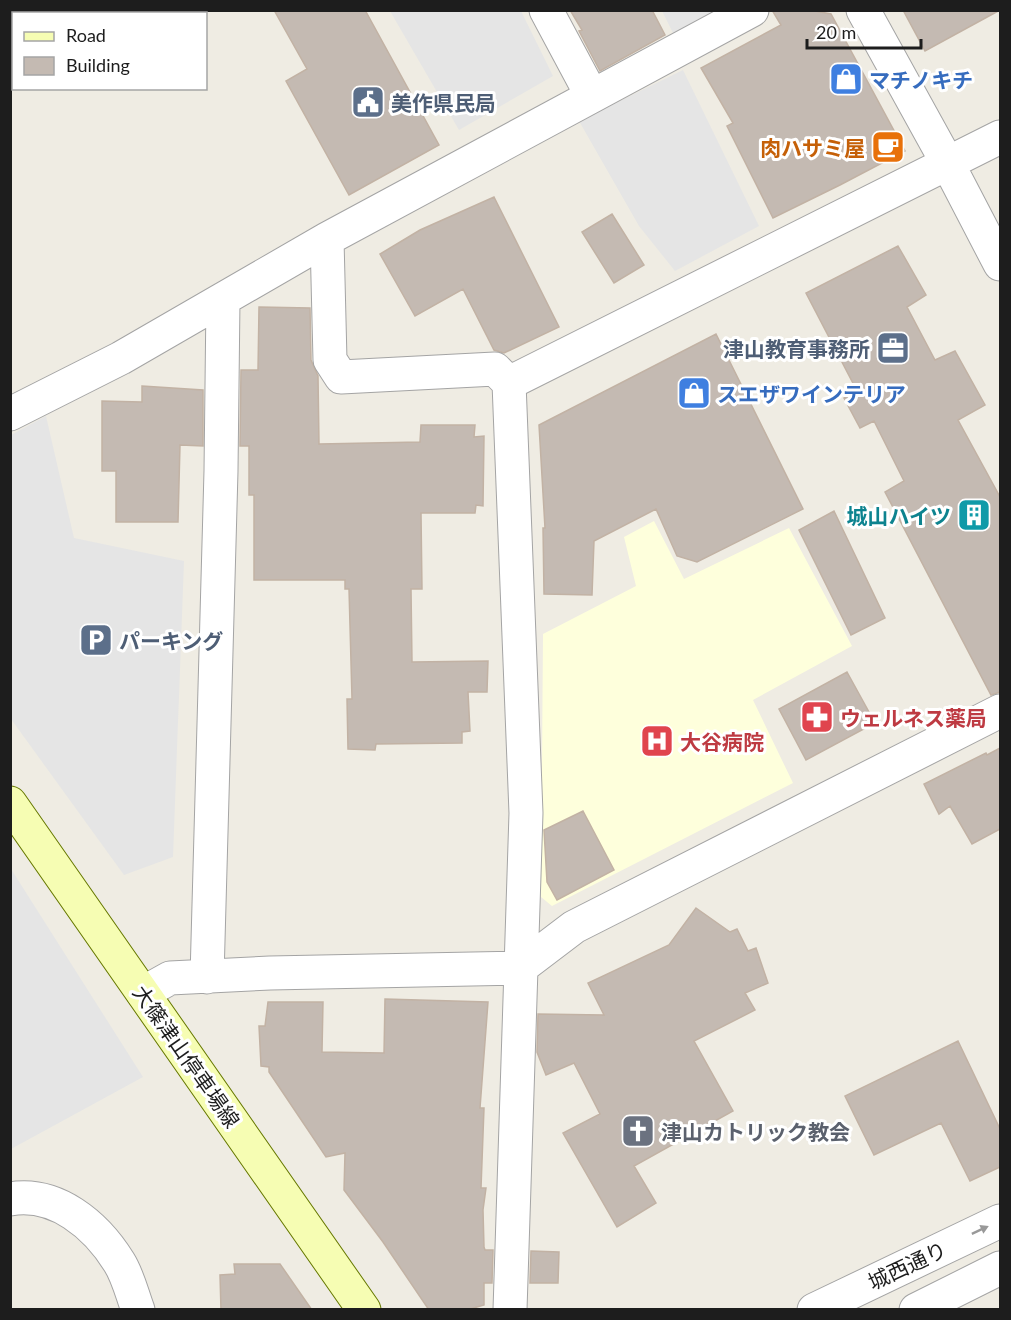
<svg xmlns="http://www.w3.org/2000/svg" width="1011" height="1320" font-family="Lato,'Noto Sans JP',sans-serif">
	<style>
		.education { fill: #feffdc }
		.parking { fill: #e5e5e5 }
		.building { fill: #c4bab2; stroke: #c2b2a4; stroke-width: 1.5 }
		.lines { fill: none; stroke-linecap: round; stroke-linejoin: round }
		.minor-casing { stroke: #a4a4a4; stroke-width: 35 }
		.tertiary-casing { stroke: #a4a4a4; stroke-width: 35 }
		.secondary-casing { stroke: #677900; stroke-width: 35 }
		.minor { stroke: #fff; stroke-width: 33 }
		.tertiary { stroke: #fff; stroke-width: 33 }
		.secondary { stroke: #f6fdb3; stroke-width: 33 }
		.oneway { fill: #999 }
		.labels { text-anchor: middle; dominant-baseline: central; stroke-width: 6; stroke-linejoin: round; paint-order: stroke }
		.shop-label { font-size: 21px; font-weight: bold; fill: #366cbe; stroke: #fff; text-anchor: start }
		.service-label { font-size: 21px; font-weight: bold; fill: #4e5e75; stroke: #fff; text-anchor: start }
		.food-label { font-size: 21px; font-weight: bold; fill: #c56008; stroke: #fff; text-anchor: end }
		.culture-label { font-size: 21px; font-weight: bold; fill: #0d838f; stroke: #fff; text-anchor: end }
		.health-label { font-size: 21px; font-weight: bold; fill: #be3a42; stroke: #fff; text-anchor: start }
		.street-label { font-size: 21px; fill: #1d1d1d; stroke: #fff }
		.worship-label { font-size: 21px; font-weight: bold; fill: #5b616d; stroke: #fff; text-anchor: start }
	</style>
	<rect width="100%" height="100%" fill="#efece3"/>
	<path class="education" d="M654 521 684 579 789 528 852 646 753 700 793 783 552 906 541 897 543 634 636 586 624 537Z"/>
	<path class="parking" d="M390 11H521L553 76 459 130Z
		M662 11H719L674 35Z
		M683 70 759 226 675 271 639 226 579 121Z
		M46 416 74 538 184 561 173 857 124 875 11 719V435Z
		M11 869 143 1077 11 1149H10Z"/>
	<path class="building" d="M274 10H365L439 145 349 195 286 81 307 69Z
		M570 10H652L665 35 600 71 579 31 582 30Z
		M772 10H810L831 14 905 151 840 185 773 218 727 126 733 123 701 68 781 25Z
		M903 10H1000L925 51Z
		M494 197 559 327 504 353 494 350 463 289 415 316 380 254 420 230Z
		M612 214 644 265 614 283 582 232Z
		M898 246 926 295 907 307 935 360 955 351 985 405 958 420 1000 497V692L991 695 885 492 904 481 874 421 860 428 844 398 857 391 806 293Z
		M259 307 310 308 311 360 318 376 319 444 420 442 421 425H475L474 437 484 436 483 506 476 505 475 513H421L422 589H411L412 662 488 661 487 692H468L470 731 462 732V743L376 744 375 750 348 749 347 699H352L349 589H345V580H254V495H249V446H240L241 370H258Z
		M716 334 803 509 697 562 677 556 656 509 594 541 592 595 544 594 543 528H545L539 425Z
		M142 386 203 390V446L180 445 178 522H116V471H102V401L142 402Z
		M834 511 885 618 851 635 799 530Z
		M847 672 875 723 806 760 779 709Z
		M1000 748V829L972 844 950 806 939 814 924 784 986 753 987 755Z
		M583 811 614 870 557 900 547 882 544 830Z
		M696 908 730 932 737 929 748 951 756 948 768 983 745 993 755 1010 694 1041 733 1111 634 1166 656 1203 617 1227 563 1133 600 1114 574 1063 546 1075 537 1052 538 1014 604 1015 588 983 669 945Z
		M385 999 488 1002 480 1108H484L481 1188H486L483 1210 484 1247 485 1250H493L492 1283H484V1305L467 1310H429L383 1242 344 1190 345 1153 326 1157 269 1072V1067L261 1066 259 1026H265L268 1002H323L322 1052 384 1053Z
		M958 1041 1000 1129V1167L970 1181 941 1123 874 1155 845 1096Z
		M531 1251 559 1252 558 1283H530Z
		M234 1264H280L312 1310H221L220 1275 235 1274Z"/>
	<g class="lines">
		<g class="minor-casing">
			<path id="minor" d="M546 10 592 96
				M863 10 948 164 1000 264
				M327 239 330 360 341 377 495 369 509 383 526 813 510 1310
				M509 383 1000 137
				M10 414 121 358 327 239 752 10
				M207 977 221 471 223 300
				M143 993 170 978 270 973 520 968 574 927 1000 711
				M10 1199C56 1191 96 1225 119 1262 128 1276 132 1294 138 1310"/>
		</g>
		<g class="tertiary-casing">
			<path id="tertiary" d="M814 1310 1000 1221
				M916 1310 1000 1268"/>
		</g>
		<g class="secondary-casing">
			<path id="secondary" d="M10 803 364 1310"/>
		</g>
		<use href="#minor" class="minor"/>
		<use href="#tertiary" class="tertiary"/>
		<use href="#secondary" class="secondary"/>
	</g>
	<defs><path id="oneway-solid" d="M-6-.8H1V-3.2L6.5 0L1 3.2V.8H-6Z" transform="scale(1.5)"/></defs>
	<use class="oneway" href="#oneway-solid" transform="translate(980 1230) rotate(-25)"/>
	<defs>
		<g id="shop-square" transform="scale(1.725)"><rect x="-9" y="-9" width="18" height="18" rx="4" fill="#3f7fe0" stroke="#fff"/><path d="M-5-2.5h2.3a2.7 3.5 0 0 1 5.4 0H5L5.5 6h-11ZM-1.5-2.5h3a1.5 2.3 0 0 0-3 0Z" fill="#fff"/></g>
		<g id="civic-square" transform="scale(1.725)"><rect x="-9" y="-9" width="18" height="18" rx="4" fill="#5c6f8a" stroke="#fff"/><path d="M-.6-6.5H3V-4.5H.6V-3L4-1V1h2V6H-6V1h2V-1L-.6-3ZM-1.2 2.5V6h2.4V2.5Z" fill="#fff"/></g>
		<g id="cafe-square" transform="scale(1.725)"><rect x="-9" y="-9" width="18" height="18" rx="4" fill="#e8710a" stroke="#fff"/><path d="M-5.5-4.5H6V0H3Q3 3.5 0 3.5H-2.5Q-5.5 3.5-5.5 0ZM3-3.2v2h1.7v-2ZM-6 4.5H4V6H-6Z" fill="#fff"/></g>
		<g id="office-square" transform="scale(1.725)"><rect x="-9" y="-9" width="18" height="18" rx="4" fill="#5c6f8a" stroke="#fff"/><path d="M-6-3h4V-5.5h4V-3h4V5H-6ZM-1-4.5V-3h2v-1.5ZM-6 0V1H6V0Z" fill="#fff"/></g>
		<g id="building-square" transform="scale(1.725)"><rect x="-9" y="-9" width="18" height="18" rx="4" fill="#0f9aa8" stroke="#fff"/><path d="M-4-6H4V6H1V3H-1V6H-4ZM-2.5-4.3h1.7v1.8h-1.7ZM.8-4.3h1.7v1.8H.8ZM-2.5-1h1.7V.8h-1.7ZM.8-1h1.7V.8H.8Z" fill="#fff"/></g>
		<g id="parking-square" transform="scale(1.725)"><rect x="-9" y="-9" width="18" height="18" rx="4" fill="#5c6f8a" stroke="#fff"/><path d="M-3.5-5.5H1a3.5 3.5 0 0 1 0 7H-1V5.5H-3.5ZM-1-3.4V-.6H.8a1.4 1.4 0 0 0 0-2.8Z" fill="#fff"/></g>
		<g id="pharmacy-square" transform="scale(1.725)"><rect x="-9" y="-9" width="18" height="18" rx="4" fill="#e0444e" stroke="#fff"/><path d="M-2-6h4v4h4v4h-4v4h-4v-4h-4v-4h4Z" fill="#fff"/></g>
		<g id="hospital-square" transform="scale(1.725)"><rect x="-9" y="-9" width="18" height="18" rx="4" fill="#e0444e" stroke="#fff"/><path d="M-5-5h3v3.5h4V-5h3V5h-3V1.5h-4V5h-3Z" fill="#fff"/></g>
		<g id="church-square" transform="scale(1.725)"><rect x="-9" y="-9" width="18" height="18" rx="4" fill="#6b7280" stroke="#fff"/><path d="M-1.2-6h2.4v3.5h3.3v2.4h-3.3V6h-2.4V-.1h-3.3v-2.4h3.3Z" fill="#fff"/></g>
	</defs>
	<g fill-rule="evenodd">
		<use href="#shop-square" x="846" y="79"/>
		<use href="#civic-square" x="368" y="102"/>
		<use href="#cafe-square" x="888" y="147"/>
		<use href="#office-square" x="893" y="348"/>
		<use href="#shop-square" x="694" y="393"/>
		<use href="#building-square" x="974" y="515"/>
		<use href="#parking-square" x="96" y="640"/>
		<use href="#pharmacy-square" x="817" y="717"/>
		<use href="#hospital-square" x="657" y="741"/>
		<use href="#church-square" x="638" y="1131"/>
	</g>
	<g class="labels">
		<g class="shop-label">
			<text x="869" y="79">マチノキチ</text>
			<text x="717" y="393">スエザワインテリア</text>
		</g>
		<g class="service-label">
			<text x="391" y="102">美作県民局</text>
			<text x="870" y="348" text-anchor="end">津山教育事務所</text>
			<text x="119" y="640">パーキング</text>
		</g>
		<g class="food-label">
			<text x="865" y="147">肉ハサミ屋</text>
		</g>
		<g class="culture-label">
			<text x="951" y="515">城山ハイツ</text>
		</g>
		<g class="health-label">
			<text x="840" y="717">ウェルネス薬局</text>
			<text x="680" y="741">大谷病院</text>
		</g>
		<g class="street-label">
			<text transform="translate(187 1056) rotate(55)">大篠津山停車場線</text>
			<text transform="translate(907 1265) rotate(-25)">城西通り</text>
		</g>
		<g class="worship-label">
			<text x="661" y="1131">津山カトリック教会</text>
		</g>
	</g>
	<rect width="1011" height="1320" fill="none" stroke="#1d1d1d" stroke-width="24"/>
	<rect x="12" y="12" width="195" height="78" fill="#ffffff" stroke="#a5a5a5" stroke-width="1.5"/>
	<rect x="24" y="32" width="30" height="9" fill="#f6fdb3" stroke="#a5a5a5" stroke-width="1.5"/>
	<text x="66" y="42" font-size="18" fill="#1d1d1d">Road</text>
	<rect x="24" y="57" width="30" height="18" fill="#c4bab2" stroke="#a5a5a5" stroke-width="1.5"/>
	<text x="66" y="72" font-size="18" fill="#1d1d1d">Building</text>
	<path d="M807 39v9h114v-9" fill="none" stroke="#1d1d1d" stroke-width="3"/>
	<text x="816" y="39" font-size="18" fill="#1d1d1d" stroke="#ffffff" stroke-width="4.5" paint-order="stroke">20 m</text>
</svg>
